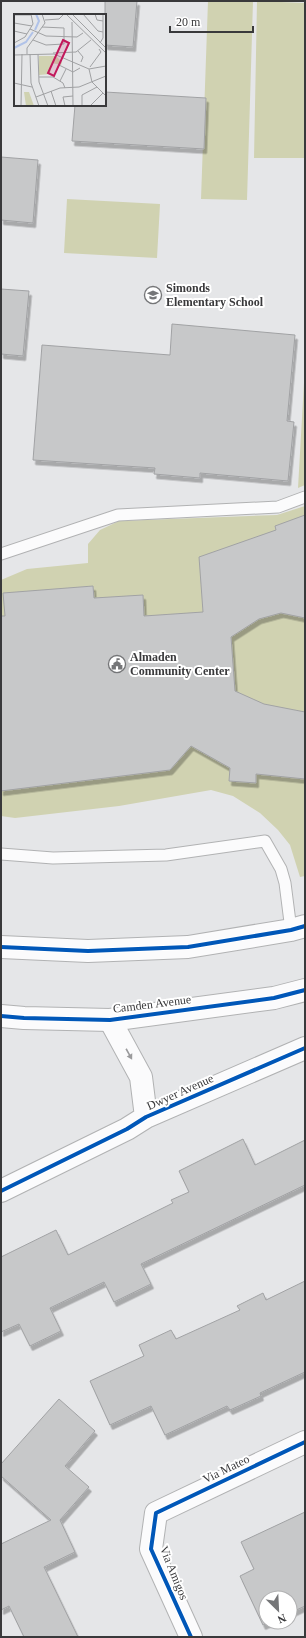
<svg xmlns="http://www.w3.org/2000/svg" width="306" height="1638" font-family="Georgia,serif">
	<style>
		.green { fill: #d0d2b1 }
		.building { fill: #c7c8c9; stroke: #a1a2a4; filter: url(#shadow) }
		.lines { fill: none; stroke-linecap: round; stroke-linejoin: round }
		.lane-casing { stroke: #b1b2b3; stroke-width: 13 }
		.street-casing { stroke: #b1b2b3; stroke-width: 24 }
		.secondary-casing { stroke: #b1b2b3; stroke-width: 24 }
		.lane { stroke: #fbfbfc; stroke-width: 11 }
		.street { stroke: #fbfbfc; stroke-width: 22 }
		.secondary { stroke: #fbfbfc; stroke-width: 22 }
		.cycleway-casing { stroke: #fff; stroke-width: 6 }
		.cycleway { stroke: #0057b8; stroke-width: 4 }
		.oneway { fill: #9a9a9c }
		.labels { text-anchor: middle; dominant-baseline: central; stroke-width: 4; stroke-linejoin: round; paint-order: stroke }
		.poi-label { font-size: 12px; font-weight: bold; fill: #39393b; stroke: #fff; text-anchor: start }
		.street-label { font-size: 12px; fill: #39393b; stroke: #fff }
		.inset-river { fill: none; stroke: #b0c2e8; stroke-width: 2 }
		.inset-road { fill: none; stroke: #a0a1a3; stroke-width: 1 }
		.view { fill: #c2185b; fill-opacity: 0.15; stroke: #c2185b; stroke-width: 2 }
		.inset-edge { fill: none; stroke: #39393b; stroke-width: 2 }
	</style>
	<defs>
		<filter id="shadow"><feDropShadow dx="2.5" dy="4.5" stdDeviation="0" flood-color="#0004"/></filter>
	</defs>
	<rect width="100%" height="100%" fill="#e5e6e8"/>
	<path class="green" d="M208 1H253L247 200 201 199Z
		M257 1 305 3V1V158H254Z
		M67 199 160 204 157 258 64 253Z
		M305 365V485L298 488Z
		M305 506V876L300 877 290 845 278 830 260 813 233 796 211 790 119 806 15 818 1 816V580L27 569 88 563V544L100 530 119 521 277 515Z"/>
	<path class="building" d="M105 1H137L133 47 105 45Z
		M105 92 206 98 204 149 72 141 75 105H105Z
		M1 157 38 160 33 223 1 220Z
		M1 289 29 291 23 356 1 354Z
		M172 324 295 335 287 421 294 422 288 481 200 473V478L154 474 155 468 33 460 42 345 170 355Z
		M305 515V618L281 613 259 619 231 637 235 691 264 704 305 712V779L256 774V783L229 781 230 768 191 746 170 770 1 791V616H5L3 593 93 586 94 598 143 595 144 616 203 612 199 557 276 530 275 526Z
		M243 1139 255 1165 305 1140V1185L141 1264 151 1284 114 1302 104 1282 50 1308 61 1331 30 1346 19 1324 1 1332V1257L56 1230 68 1255 173 1203 171 1200 189 1192 179 1171Z
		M305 1281V1372L260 1393 261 1396 230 1410 227 1406 165 1435 151 1406 110 1425 90 1381 144 1356 139 1345 171 1330 176 1339 240 1310 237 1306 263 1293 266 1300Z
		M59 1399 95 1431 65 1466 89 1487 60 1520 75 1552 44 1567 78 1637H24L9 1606 1 1610V1544L51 1520 1 1476V1464Z
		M305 1512V1606L290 1613V1598H266V1622H270L263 1625 240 1576 254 1569 241 1542Z"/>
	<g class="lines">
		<g class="lane-casing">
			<path id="lane" d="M1 554 118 515 278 507 305 497
				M1 854 53 858 166 855 265 841 281 869 285 883 291 930"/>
		</g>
		<g class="street-casing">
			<path id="street" d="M110 1020 141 1077 146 1117
				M1 1191 127 1129 146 1117 305 1048
				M191 1637 151 1549 156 1513 305 1442"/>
		</g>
		<g class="secondary-casing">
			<path id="secondary" d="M1 947 88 951 188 947 291 930 305 926
				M1 1016 24 1018 110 1020 274 998 305 990"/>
		</g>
		<use href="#lane" class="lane"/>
		<use href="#street" class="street"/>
		<use href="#secondary" class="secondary"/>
		<g class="cycleway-casing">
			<path id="cycleway" d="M1 947 88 951 188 947 291 930 305 926
				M1 1016 24 1018 110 1020 274 998 305 990
				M1 1191 127 1129 146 1117 305 1048
				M191 1637 151 1549 156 1513 305 1442"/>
		</g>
		<use href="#cycleway" class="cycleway"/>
	</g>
	<defs><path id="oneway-solid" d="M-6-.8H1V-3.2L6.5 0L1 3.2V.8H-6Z"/></defs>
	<use class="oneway" href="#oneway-solid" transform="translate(129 1054) rotate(61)"/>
	<defs>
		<g id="school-ring" transform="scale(0.9)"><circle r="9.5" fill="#fff" stroke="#757678" stroke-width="1.5"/><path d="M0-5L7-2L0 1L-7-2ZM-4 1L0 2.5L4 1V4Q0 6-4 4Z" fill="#757678"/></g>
		<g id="civic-ring" transform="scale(0.9)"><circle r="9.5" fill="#fff" stroke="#757678" stroke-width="1.5"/><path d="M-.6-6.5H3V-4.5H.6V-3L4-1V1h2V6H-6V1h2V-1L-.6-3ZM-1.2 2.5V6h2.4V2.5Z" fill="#757678"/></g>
	</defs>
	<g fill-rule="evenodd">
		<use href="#school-ring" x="153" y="295"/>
		<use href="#civic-ring" x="117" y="664"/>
	</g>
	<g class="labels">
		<g class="poi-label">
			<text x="166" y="288">Simonds<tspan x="166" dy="14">Elementary School</tspan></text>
			<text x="130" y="657">Almaden<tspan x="130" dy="14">Community Center</tspan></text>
		</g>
		<g class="street-label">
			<text transform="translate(152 1004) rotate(-7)">Camden Avenue</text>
			<text transform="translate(180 1092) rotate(-24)">Dwyer Avenue</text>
			<text transform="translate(226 1469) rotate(-26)">Via Mateo</text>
			<text transform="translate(174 1573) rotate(68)">Via Amigos</text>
		</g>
	</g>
	<g transform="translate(14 14)">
		<rect width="92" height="92" fill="#e5e6e8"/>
		<path d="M25 42H42L48 48 47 51 38 49 36 60 25 61ZM10 78H15L20 92H12Z" fill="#d0d2b1"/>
		<path class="inset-river" d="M21 16 25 7 22 0M0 34 12 28 19 18"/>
		<path class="inset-road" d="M52 0 92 39M58 0 92 34M69 0 84 17 89 18M81 0 83 6 89 7M0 1H17M31 6 45 5 50 0M58 8 59 92M0 9 18 12M16 15 32 22 63 23 69 19M0 17 13 20M19 26 32 31 50 30V14L28 13M0 29 11 23 19 10 17 0M86 29 89 24V0M64 37 69 43 67 48M39 39 62 38 77 26M13 40V34L31 9 28 0M16 40 17 69 25 92M24 40 25 68 34 92M0 41 40 40 75 55 92 52M0 47V65M45 51 59 58 66 54M76 53 87 38 85 35M75 55 78 68 92 82M25 63H39L49 69 51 74M46 67 52 55M0 69 18 73M37 77 42 92M22 83 46 74 65 73 92 62M7 92 8 40M51 92 49 83 59 82M68 92V81L83 73M76 92 89 79"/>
		<path class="view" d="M49 26 55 29 40 62 34 59Z"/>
		<rect width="92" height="92" class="inset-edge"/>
	</g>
	<rect width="306" height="1638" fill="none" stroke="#39393b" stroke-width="4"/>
	<g transform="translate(278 1610) rotate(156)"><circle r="19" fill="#ffffff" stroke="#b0b0b1"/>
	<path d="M0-3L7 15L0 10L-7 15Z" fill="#757678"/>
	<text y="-6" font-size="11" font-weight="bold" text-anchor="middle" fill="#39393b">N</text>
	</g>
	<path d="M170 26v6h83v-6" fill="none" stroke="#39393b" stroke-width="2"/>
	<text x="176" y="26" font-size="12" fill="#39393b" stroke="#ffffff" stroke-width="3" paint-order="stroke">20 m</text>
</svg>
